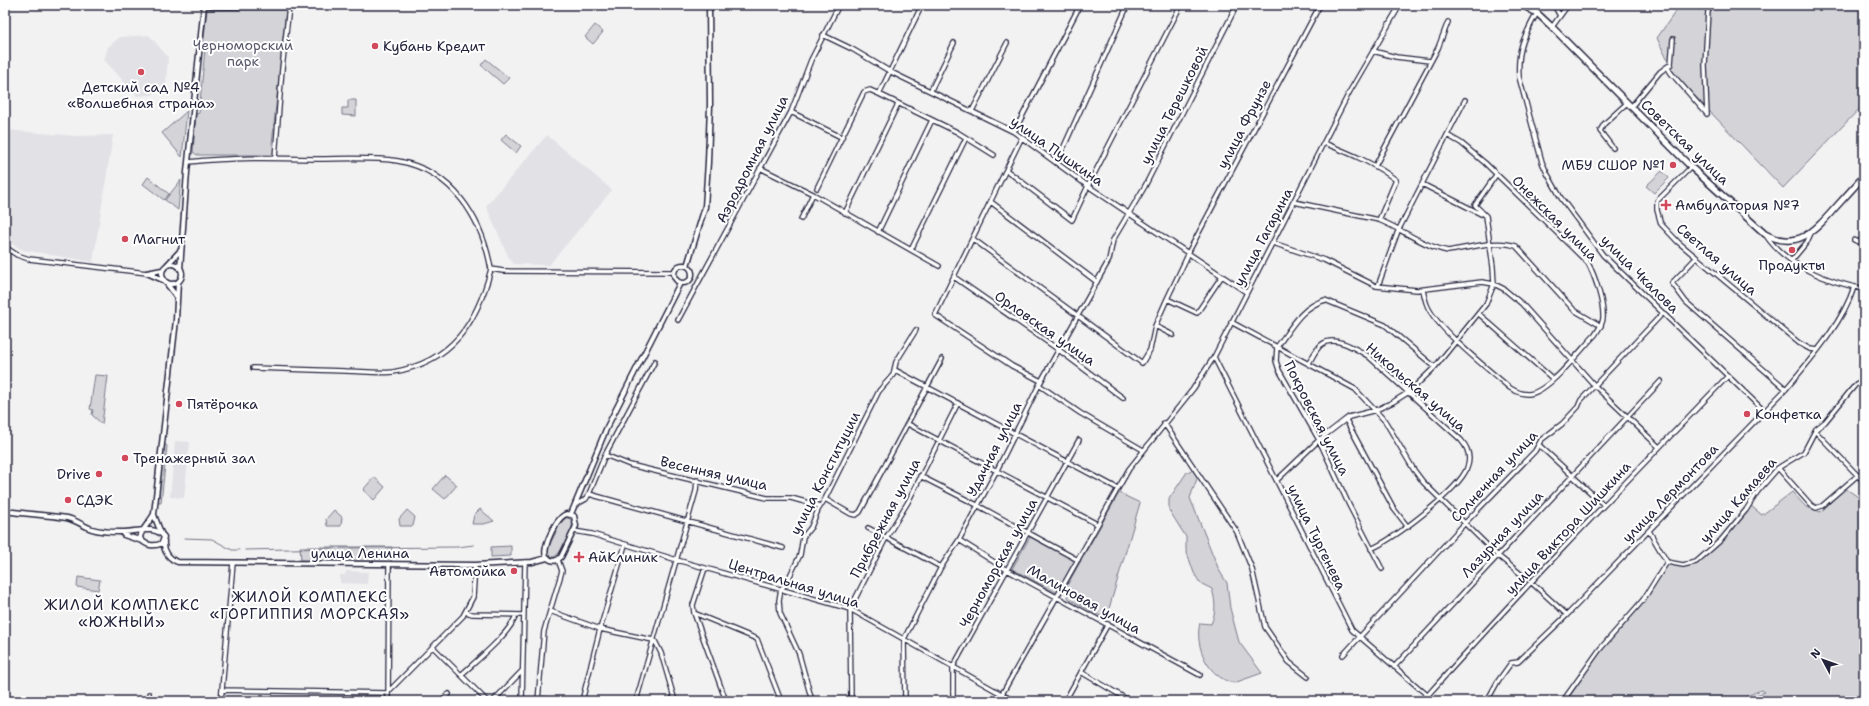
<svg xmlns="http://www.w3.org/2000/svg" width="1869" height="706" font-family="'Shantell Sans',sans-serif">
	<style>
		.built { fill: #e2e2e6 }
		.green { fill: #d3d3d8; stroke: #7a7a8a }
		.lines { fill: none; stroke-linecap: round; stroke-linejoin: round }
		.stream { stroke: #727282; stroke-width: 1 }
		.minor-casing { stroke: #22223b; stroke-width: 6 }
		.tertiary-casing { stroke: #22223b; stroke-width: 7 }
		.secondary-casing { stroke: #22223b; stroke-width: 8 }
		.minor { stroke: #fff; stroke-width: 3.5 }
		.tertiary { stroke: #fff; stroke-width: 4 }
		.secondary { stroke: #fff; stroke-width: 5 }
		.poi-dot { fill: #d1495b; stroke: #fff; stroke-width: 1.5 }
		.labels { text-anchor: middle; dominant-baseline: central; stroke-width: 4; stroke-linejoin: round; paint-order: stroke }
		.park-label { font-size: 14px; fill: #57576a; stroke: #fff }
		.poi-label { font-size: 14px; fill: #22223b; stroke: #fff; text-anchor: start }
		.street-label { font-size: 14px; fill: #22223b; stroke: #fff }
		.neighbourhood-label { font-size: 15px; letter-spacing: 1px; fill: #22223b; stroke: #fff }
	</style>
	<rect width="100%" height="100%" fill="#f2f2f3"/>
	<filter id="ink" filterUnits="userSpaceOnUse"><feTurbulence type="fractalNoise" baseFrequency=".025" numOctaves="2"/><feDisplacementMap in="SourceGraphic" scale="8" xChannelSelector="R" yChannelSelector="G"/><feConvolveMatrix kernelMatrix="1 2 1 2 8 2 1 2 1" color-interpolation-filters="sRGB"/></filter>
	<g filter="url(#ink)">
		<path class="built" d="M149 35 168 57 166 84 152 95 137 96 104 60 108 47 120 37Z
			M5 130 77 136 113 135 93 262 23 250 5 240Z
			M547 135 612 190 549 265 514 264 508 256 486 206Z
			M175 441 190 442 184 498 170 497Z
			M346 571 368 572 367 584 340 583V575H345Z"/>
		<path class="green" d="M1680 5H1864V104L1783 188 1674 74 1657 38Z
			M286 8 272 144 274 147V152L272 155H197L193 152 196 114 199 113 205 48 203 46 207 10Z
			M595 25 603 32 593 44 585 37Z
			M486 59 509 78 503 84 481 65Z
			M348 100H356V116L342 115V108H348Z
			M187 111 182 157 162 133Z
			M506 134 521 146 516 153 501 140Z
			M1662 171 1669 178 1654 193 1646 186Z
			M148 177 169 194 164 200 143 184Z
			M181 180 178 210 165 200Z
			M95 375 108 376 102 424 92 415 93 410 90 409Z
			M165 444 167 446 161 503H158L164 445Z
			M1192 470 1198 476 1190 498 1219 570 1227 583 1230 608 1239 642 1262 673 1234 683C1208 678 1194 646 1200 623L1211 624C1216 612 1216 603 1212 589L1200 583 1194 573 1186 550V537L1169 510V499L1187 472Z
			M445 475 457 485 445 499 433 489Z
			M374 477 385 487 374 500 363 490Z
			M1845 488 1864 501V701H1744L1750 697 1764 692 1761 690 1747 696 1741 701H1568V699L1603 647 1638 606 1667 562C1673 563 1680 565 1686 564 1706 560 1737 521 1751 506L1762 515 1792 492 1806 507 1821 512Z
			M1119 493 1140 503 1106 619 1069 599 1065 589Z
			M480 509 494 521 484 524H472L474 515Z
			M334 510 342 517 341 526H327L326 519Z
			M407 510 415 517 413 526H400L399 519Z
			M565 517 572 520C575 527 561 556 553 557L548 554V548L562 520Z
			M1030 537 1076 561 1059 594 1012 569Z
			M511 546V556L491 557V547Z
			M300 547H392L391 562 301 560Z
			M78 577 100 580 98 590 77 587Z"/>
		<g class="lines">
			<path class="stream" d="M184 538 212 539 232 550H239
				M340 548 458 547 474 545
				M245 550 336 548"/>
			<g class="minor-casing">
				<path id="minor" d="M1554 5 1560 16
					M204 6 289 7 282 69 275 158
					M1537 13C1524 36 1517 50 1519 77L1542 162 1547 173 1561 198 1603 255 1761 408 1764 413
					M1552 27 1568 5
					M823 35 852 49 891 72 1014 132 1088 186 1246 292
					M1373 51 1396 57 1430 61
					M1668 68 1671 73 1707 114
					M931 90 954 43
					M879 94 957 132 994 155
					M1631 107 1660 72 1671 64 1673 39
					M972 111 1007 43
					M791 112 841 137
					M1707 114 1705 65 1708 11 1713 5
					M1014 132 1077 11 1078 5
					M1022 137 935 315 1012 366 1041 381
					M1324 143C1349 153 1374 163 1396 180L1379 220
					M1613 148 1600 131 1604 124 1627 103
					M189 162C231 157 274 158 316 159 343 159 371 157 398 161 453 171 482 218 491 269L503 271 674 272
					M1057 162 1126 9V5
					M1375 166 1438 48 1448 22
					M1691 167 1657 201V210L1661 224 1678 242 1799 343 1810 349 1818 350
					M760 168 813 194 939 266
					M1006 170 1072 220 1088 186 1181 5
					M1422 184 1481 214
					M817 188 864 92 870 90 879 94 922 5
					M991 202 1097 282
					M1294 202 1379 220C1402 229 1423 246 1448 251 1469 248 1496 239 1516 246L1574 310 1601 326
					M845 213 898 104
					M801 219 813 194
					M878 232 932 120
					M1765 234C1785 266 1829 282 1864 289
					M973 239 1142 363 1150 350 1155 326 1167 299
					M1854 240 1859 242 1864 238
					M1273 243 1324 260 1376 286 1417 290 1482 282 1494 284 1504 289 1522 304 1595 386 1659 447
					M5 247 17 255 29 259 147 273
					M911 250 966 138
					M1696 258 1672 283 1686 302 1786 389
					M1792 260 1807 242 1811 233
					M1222 276 1197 313 1167 299 1187 257 1188 253 1320 5
					M954 277 1059 350 1123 398
					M1378 286 1398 231 1465 100
					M1423 290C1424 295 1425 300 1427 305 1436 328 1489 370 1510 388 1515 391 1521 394 1527 394 1547 395 1581 349 1595 335 1598 330 1603 324 1603 318 1604 303 1595 276 1588 263L1485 163 1461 143 1447 135
					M1479 314 1553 379
					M678 320 791 112 811 60 839 5
					M1231 322 1355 389 1385 421 1414 470 1423 482 1497 555 1532 583 1567 615
					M1155 326 1173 335
					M1214 357 1352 630 1434 701
					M1309 363C1312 358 1316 349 1321 345 1335 334 1356 349 1368 356L1461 440C1468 448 1471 458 1467 468 1459 490 1394 539 1371 549
					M253 368C284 369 314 370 345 371 360 371 378 374 393 372 452 362 477 323 491 269
					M895 370 1117 488
					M1039 385 1080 413 1143 450
					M1346 420 1394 509 1408 527
					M1164 423 1237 532 1252 569 1265 627 1289 662 1308 677
					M908 424 1097 524
					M1815 431 1863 481
					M1539 445 1604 505
					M605 455 630 465 767 498H791L820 506
					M1778 468 1811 505 1816 508 1822 506 1858 475
					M920 476 977 505 1078 560
					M1277 480 1319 440 1341 423 1349 417 1376 410 1393 402 1409 392 1435 367 1486 304 1494 284 1493 267 1486 216 1475 205 1496 175
					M589 494 783 548
					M825 499 851 514 856 515 860 512 942 359
					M575 505 586 499 589 494 605 455 655 361
					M868 528 941 567
					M574 531 592 534 677 560 850 609 1014 701
					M959 540 1007 570 1200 675
					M1667 562 1683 565 1696 562 1721 540 1746 510 1758 491 1778 468 1804 452 1816 429 1825 422 1856 384 1864 380
					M705 568 693 605 694 613 726 701
					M1382 569 1349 505 1319 440 1279 370 1276 361 1277 347C1291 328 1301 307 1325 300L1385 325 1435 367
					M550 611 600 629 653 640
					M466 612 472 614 523 615
					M694 613 757 639 781 701
					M653 640 655 641 661 653 675 701
					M433 647 487 701
					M1343 655 1465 523 1535 451 1541 440 1562 424 1578 407 1581 400 1663 313
					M1394 667 1661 381
					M1081 672 1130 701
					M461 675C476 661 510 634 516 615
					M222 690 388 693
					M388 692 463 616 473 597 475 565
					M1427 696C1524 587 1626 482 1727 377
					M538 697 550 701
					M149 701V694
					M221 701 233 563
					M388 701 389 564
					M440 701 449 694
					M493 701 522 671
					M522 701 525 562
					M538 701 544 631 562 571 558 560
					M582 701 600 629 625 545
					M636 701 696 491 697 480
					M812 701 799 654 780 613 779 600 781 589 786 584 800 555 803 537 811 527 818 510 825 499 879 391 893 375 896 362 916 330
					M851 701 850 609 886 538 908 502 958 403
					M905 701 904 639 941 567 959 540 997 470 1039 385 1109 260 1113 240 1145 186 1237 5
					M953 701V667L1079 440
					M1002 701V694L1129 469 1193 389 1214 357 1350 91 1400 5
					M1065 701 1108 624
					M1487 701 1498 681 1511 663 1518 662 1567 615 1786 389C1810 360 1843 323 1854 287
					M1567 701 1565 698 1600 649 1643 600 1667 562 1649 531"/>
			</g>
			<g class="tertiary-casing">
				<path id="tertiary" d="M162 274a10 10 0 1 1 20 0a10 10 0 1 1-20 0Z
					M674 274a9 9 0 1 1 18 0a9 9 0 1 1-18 0Z
					M167 265 181 250
					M687 266 705 207 708 162 710 105 709 5
					M180 269 187 172 204 5
					M147 273 163 280
					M147 273 162 270
					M167 284 177 297
					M5 511C25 514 47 515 67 518 76 520 83 526 92 529 101 532 111 532 120 532 133 533 155 524 164 537L162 543C155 547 145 546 140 538 140 531 150 522 154 514L176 320 178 282
					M567 514 574 516 576 526 561 557C556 562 551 562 546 556 542 548 557 516 567 514Z
					M571 514 607 427 680 283
					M154 515 161 533
					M124 535 142 541
					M164 541C163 551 169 559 178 562L475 565 532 562 547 558"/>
			</g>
			<g class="secondary-casing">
				<path id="secondary" d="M1522 5 1537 13 1552 27 1691 167 1765 234C1797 251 1815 231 1835 208 1845 197 1854 187 1864 176"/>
			</g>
			<use href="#minor" class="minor"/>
			<use href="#tertiary" class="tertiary"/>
			<use href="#secondary" class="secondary"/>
		</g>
	</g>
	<g class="poi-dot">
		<circle cx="375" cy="46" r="4"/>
		<circle cx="141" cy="72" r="4"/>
		<circle cx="1673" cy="165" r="4"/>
		<path d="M1664 199h4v4h4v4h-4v4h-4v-4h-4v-4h4z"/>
		<circle cx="125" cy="239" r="4"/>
		<circle cx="1792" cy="250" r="4"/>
		<circle cx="179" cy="404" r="4"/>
		<circle cx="1747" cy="414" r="4"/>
		<circle cx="125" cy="458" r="4"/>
		<circle cx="99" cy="474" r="4"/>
		<circle cx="68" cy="500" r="4"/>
		<path d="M577 551h4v4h4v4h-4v4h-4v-4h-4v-4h4z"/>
		<circle cx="514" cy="571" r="4"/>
	</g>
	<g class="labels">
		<g class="park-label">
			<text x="243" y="45">Черноморский<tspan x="243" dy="16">парк</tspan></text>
		</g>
		<g class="poi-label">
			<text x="383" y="46">Кубань Кредит</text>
			<text x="141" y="87" text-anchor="middle">Детский сад №4<tspan x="141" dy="16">«Волшебная страна»</tspan></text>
			<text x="1665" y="165" text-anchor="end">МБУ СШОР №1</text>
			<text x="1675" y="205">Амбулатория №7</text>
			<text x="133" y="239">Магнит</text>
			<text x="1792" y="265" text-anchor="middle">Продукты</text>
			<text x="187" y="404">Пятёрочка</text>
			<text x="1755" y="414">Конфетка</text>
			<text x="133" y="458">Тренажерный зал</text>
			<text x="91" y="474" text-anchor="end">Drive</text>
			<text x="76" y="500">СДЭК</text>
			<text x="588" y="557">АйКлиник</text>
			<text x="506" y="571" text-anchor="end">Автомойка</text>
		</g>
		<g class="street-label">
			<text transform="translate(1174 105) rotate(-63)">улица Терешковой</text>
			<text transform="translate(1244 124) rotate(-62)">улица Фрунзе</text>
			<text transform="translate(1685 142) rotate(44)">Советская улица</text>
			<text transform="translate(1057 151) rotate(35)">улица Пушкина</text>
			<text transform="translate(752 159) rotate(-63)">Аэродромная улица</text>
			<text transform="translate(1555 218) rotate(45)">Онежская улица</text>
			<text transform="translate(1263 237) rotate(-62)">улица Гагарина</text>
			<text transform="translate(1717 259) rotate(41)">Светлая улица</text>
			<text transform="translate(1640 274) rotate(45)">улица Чкалова</text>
			<text transform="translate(1045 328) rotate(35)">Орловская улица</text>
			<text transform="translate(1416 387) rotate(41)">Никольская улица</text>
			<text transform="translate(1317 418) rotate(63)">Покровская улица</text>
			<text transform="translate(994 449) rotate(-63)">Удачная улица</text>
			<text transform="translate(714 473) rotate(13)">Весенняя улица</text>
			<text transform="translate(825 473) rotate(-63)">улица Конституции</text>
			<text transform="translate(1494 476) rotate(-47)">Солнечная улица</text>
			<text transform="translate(1670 493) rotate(-46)">улица Лермонтова</text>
			<text transform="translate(1738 500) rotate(-49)">улица Камаева</text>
			<text transform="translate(885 518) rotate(-62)">Прибрежная улица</text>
			<text transform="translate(1568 528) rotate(-47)">улица Виктора Шишкина</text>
			<text transform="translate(1502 534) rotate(-47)">Лазурная улица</text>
			<text transform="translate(1317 537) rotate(64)">улица Тургенева</text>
			<text x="360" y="553">улица Ленина</text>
			<text transform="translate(998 563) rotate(-61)">Черноморская улица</text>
			<text transform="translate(794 583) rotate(17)">Центральная улица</text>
			<text transform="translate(1084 599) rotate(29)">Малиновая улица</text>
		</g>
		<g class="neighbourhood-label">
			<text x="310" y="597">ЖИЛОЙ КОМПЛЕКС<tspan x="310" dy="17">«ГОРГИППИЯ МОРСКАЯ»</tspan></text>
			<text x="122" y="605">ЖИЛОЙ КОМПЛЕКС<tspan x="122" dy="17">«ЮЖНЫЙ»</tspan></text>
		</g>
	</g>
	<rect width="1869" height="706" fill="none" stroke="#fff" stroke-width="20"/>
	<rect x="10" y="10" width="1849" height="686" fill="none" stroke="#22223b" stroke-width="1.5" filter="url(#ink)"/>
	<g transform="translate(1823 660) rotate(311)" stroke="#ffffff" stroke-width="3" paint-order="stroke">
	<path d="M0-3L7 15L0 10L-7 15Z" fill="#22223b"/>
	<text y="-6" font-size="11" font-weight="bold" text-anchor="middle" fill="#22223b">N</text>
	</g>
</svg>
